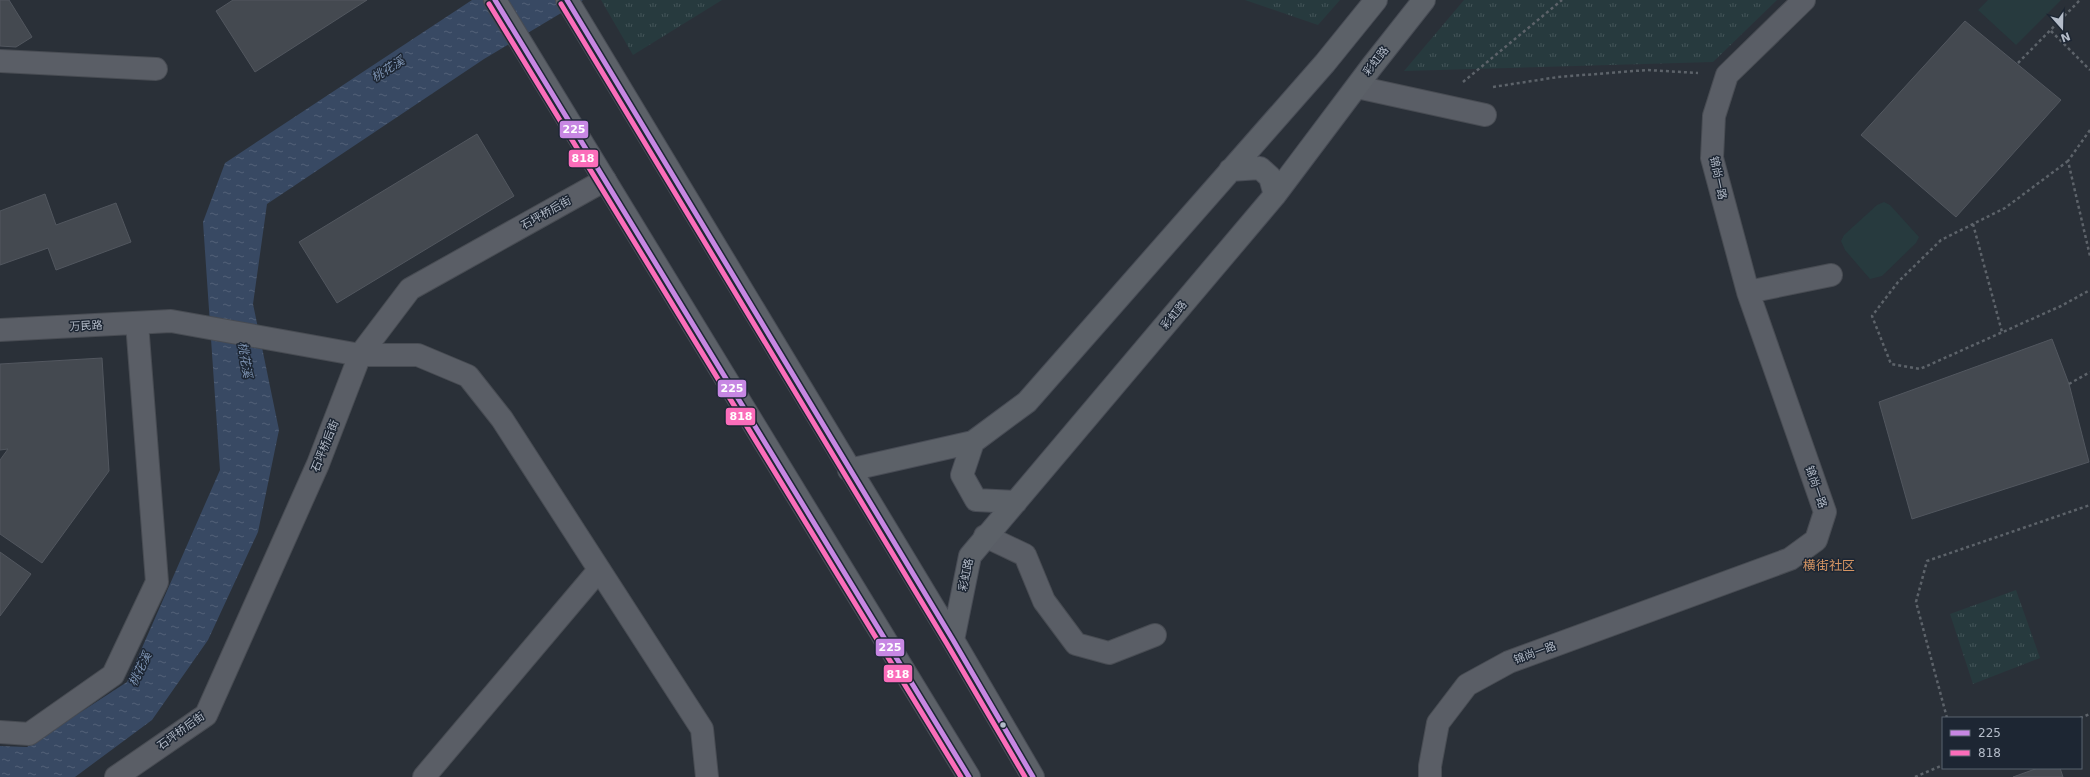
<svg xmlns="http://www.w3.org/2000/svg" width="2090" height="777" font-family="'DejaVu Sans','Noto Sans SC',sans-serif">
	<style>
		.park { fill: url(#park-tufts) }
		.pitch { fill: #273a3e }
		.water { fill: url(#water-ripples) }
		.building { fill: #444950; stroke: #52575f }
		.lines { fill: none; stroke-linecap: round; stroke-linejoin: round }
		.minor-casing { stroke: #484c53; stroke-width: 24 }
		.major-casing { stroke: #484c55; stroke-width: 24 }
		.path { stroke: #5d636a; stroke-width: 2.5; stroke-dasharray: 3 3; stroke-linecap: butt }
		.minor { stroke: #5a5e66; stroke-width: 22 }
		.major { stroke: #5c6168; stroke-width: 22 }
		.bus-1-casing { stroke: #1d2633; stroke-width: 8 }
		.bus-2-casing { stroke: #1d2633; stroke-width: 8 }
		.bus-1 { stroke: #c787e3; stroke-width: 5 }
		.bus-2 { stroke: #fb6dba; stroke-width: 5 }
		.bus-dot { fill: #b4bcc9; stroke: #1d2633; stroke-width: 1.5 }
		.labels { text-anchor: middle; dominant-baseline: central; stroke-width: 3; stroke-linejoin: round; paint-order: stroke }
		.street-label { font-size: 11px; fill: #b4bcc9; stroke: #1d2633 }
		.water-label { font-size: 12px; font-style: italic; fill: #7c92b1; stroke: #1d2633 }
		.quarter-label { font-size: 13px; fill: #d59563; stroke: #1d2633 }
		.line-badge { stroke: #1d2633; stroke-width: 1.5 }
		.badge-label { font-size: 11px; text-anchor: middle; font-weight: bold; fill: #fff }
	</style>
	<defs>
		<pattern id="park-tufts" width="24" height="20" patternUnits="userSpaceOnUse"><rect width="24" height="20" fill="#273a3e"/><path d="M3 7l-1-3M5 7V3M7 7l1-3M15 17l-1-3M17 17v-4M19 17l1-3" fill="none" stroke="#445559"/></pattern>
		<pattern id="water-ripples" width="26" height="14" patternUnits="userSpaceOnUse"><rect width="26" height="14" fill="#384963"/><path d="M2 4q2-2 4 0t4 0M15 11q2-2 4 0t4 0" fill="none" stroke="#526178"/></pattern>
	</defs>
	<rect width="100%" height="100%" fill="#2a3038"/>
	<path class="park" d="M601 0H722L633 55Z
		M1245 0H1340L1318 25Z
		M1464 0H1777L1713 62 1404 71Z
		M2016 590 2040 658 1973 684 1950 614Z"/>
	<path class="pitch" d="M1988 0H2061L2016 45 1978 10Z
		M1884 202 1890 205 1919 237 1916 243 1882 276 1870 279 1845 250 1841 241 1844 235 1877 205Z"/>
	<path class="water" d="M472 0H583L484 59 267 204 253 304 279 430 258 532 208 640 152 720 75 777H0V746L27 747 127 682 220 470 203 222 225 163Z"/>
	<path class="building" d="M0 0H9L32 37 16 47 0 46Z
		M233 0H367L255 72 216 11Z
		M1965 21 2061 100 1956 217 1861 135Z
		M477 134 514 196 337 303 299 242Z
		M45 194 56 225 116 203 131 242 56 270 48 248 0 265V211Z
		M2052 339 2069 384 2089 462 1912 519 1879 402Z
		M102 358 109 471 42 563 0 534V460L8 449 0 450V364Z
		M0 552 31 574 0 616Z
		M2038 768H2060L2063 777H2013Z"/>
	<g class="lines">
		<g class="minor-casing">
			<path id="minor" d="M0 61 156 69
				M1357 87 1485 115
				M1748 292 1831 275
				M0 330 171 321 360 355H418L468 376 502 419 702 729 707 777
				M985 536 1025 555 1044 601 1076 644 1109 653 1155 635
				M0 732 29 734 113 675 157 582 137 323
				M116 777 206 715 318 464 360 355 410 289 605 180
				M424 777 599 570
				M1430 777V766L1438 723 1467 685 1509 662 1790 559 1816 540 1825 512 1748 292 1712 158 1714 116 1727 75 1804 0"/>
		</g>
		<g class="major-casing">
			<path id="major" d="M495 0 969 777
				M567 0 953 640 1033 777
				M1230 170 1260 168 1270 177 1275 195
				M973 442 962 475 976 500 1016 502
				M849 470 973 442 1027 402 1325 63 1376 0
				M953 640 970 556 1275 195 1372 66 1424 0"/>
		</g>
		<path class="path" d="M2051 31 2090 70
			M2018 63 2080 0
			M1463 82 1562 0
			M1493 87 1558 77 1647 70 1698 73
			M2090 130 2068 161 2090 256
			M2068 161 2005 208 1941 240 1898 282 1872 316 1891 364 1920 369 2061 306 2090 290
			M1973 224 2002 332
			M2069 384 2090 372
			M1947 718 1916 602 1927 561 2090 505
			M2080 718 2090 714
			M1915 777 1943 765"/>
		<use href="#minor" class="minor"/>
		<use href="#major" class="major"/>
		<g class="bus-1-casing">
			<path id="bus-1" d="M495 0 969 777
				M567 0 953 640 1033 777"/>
		</g>
		<g class="bus-2-casing">
			<path id="bus-2" d="M489 4 961 777
				M561 4 947 644 1025 777"/>
		</g>
		<use href="#bus-1" class="bus-1"/>
		<use href="#bus-2" class="bus-2"/>
	</g>
	<circle class="bus-dot" cx="1003" cy="725" r="3.5"/>
	<g class="labels">
		<g class="street-label">
			<text transform="translate(1376 61) rotate(-52)">彩虹路</text>
			<text transform="translate(1718 178) rotate(78)">锦尚一路</text>
			<text transform="translate(546 213) rotate(-29)">石坪桥后街</text>
			<text transform="translate(1174 315) rotate(-50)">彩虹路</text>
			<text transform="translate(86 326) rotate(-3)">万民路</text>
			<text transform="translate(325 446) rotate(-68)">石坪桥后街</text>
			<text transform="translate(1816 487) rotate(71)">锦尚一路</text>
			<text transform="translate(966 575) rotate(-78)">彩虹路</text>
			<text transform="translate(1535 653) rotate(-20)">锦尚一路</text>
			<text transform="translate(181 731) rotate(-36)">石坪桥后街</text>
		</g>
		<g class="water-label">
			<text transform="translate(388 69) rotate(-32)">桃花溪</text>
			<text transform="translate(245 360) rotate(81)">桃花溪</text>
			<text transform="translate(140 669) rotate(-64)">桃花溪</text>
		</g>
		<g class="quarter-label">
			<text x="1829" y="565">横街社区</text>
		</g>
	</g>
	<g class="line-badge">
		<rect x="559" y="120" width="30" height="19" rx="4" fill="#c787e3"/>
		<rect x="568" y="149" width="31" height="19" rx="4" fill="#fb6dba"/>
		<rect x="717" y="379" width="30" height="19" rx="4" fill="#c787e3"/>
		<rect x="725" y="407" width="31" height="19" rx="4" fill="#fb6dba"/>
		<rect x="875" y="638" width="30" height="19" rx="4" fill="#c787e3"/>
		<rect x="883" y="664" width="30" height="19" rx="4" fill="#fb6dba"/>
	</g>
	<g class="badge-label">
		<text x="574" y="133">225</text>
		<text x="583" y="162">818</text>
		<text x="732" y="392">225</text>
		<text x="741" y="420">818</text>
		<text x="890" y="651">225</text>
		<text x="898" y="678">818</text>
	</g>
	<rect x="1942" y="717" width="140" height="52" fill="#1d2633" stroke="#59626f"/>
	<rect x="1950" y="730" width="20" height="6" fill="#c787e3" stroke="#59626f"/>
	<text x="1978" y="737" font-size="12" fill="#b4bcc9">225</text>
	<rect x="1950" y="750" width="20" height="6" fill="#fb6dba" stroke="#59626f"/>
	<text x="1978" y="757" font-size="12" fill="#b4bcc9">818</text>
	<g transform="translate(2062 28) rotate(160)" stroke="#1d2633" stroke-width="3" paint-order="stroke">
	<path d="M0-3L7 15L0 10L-7 15Z" fill="#b4bcc9"/>
	<text y="-6" font-size="11" font-weight="bold" text-anchor="middle" fill="#b4bcc9">N</text>
	</g>
</svg>
